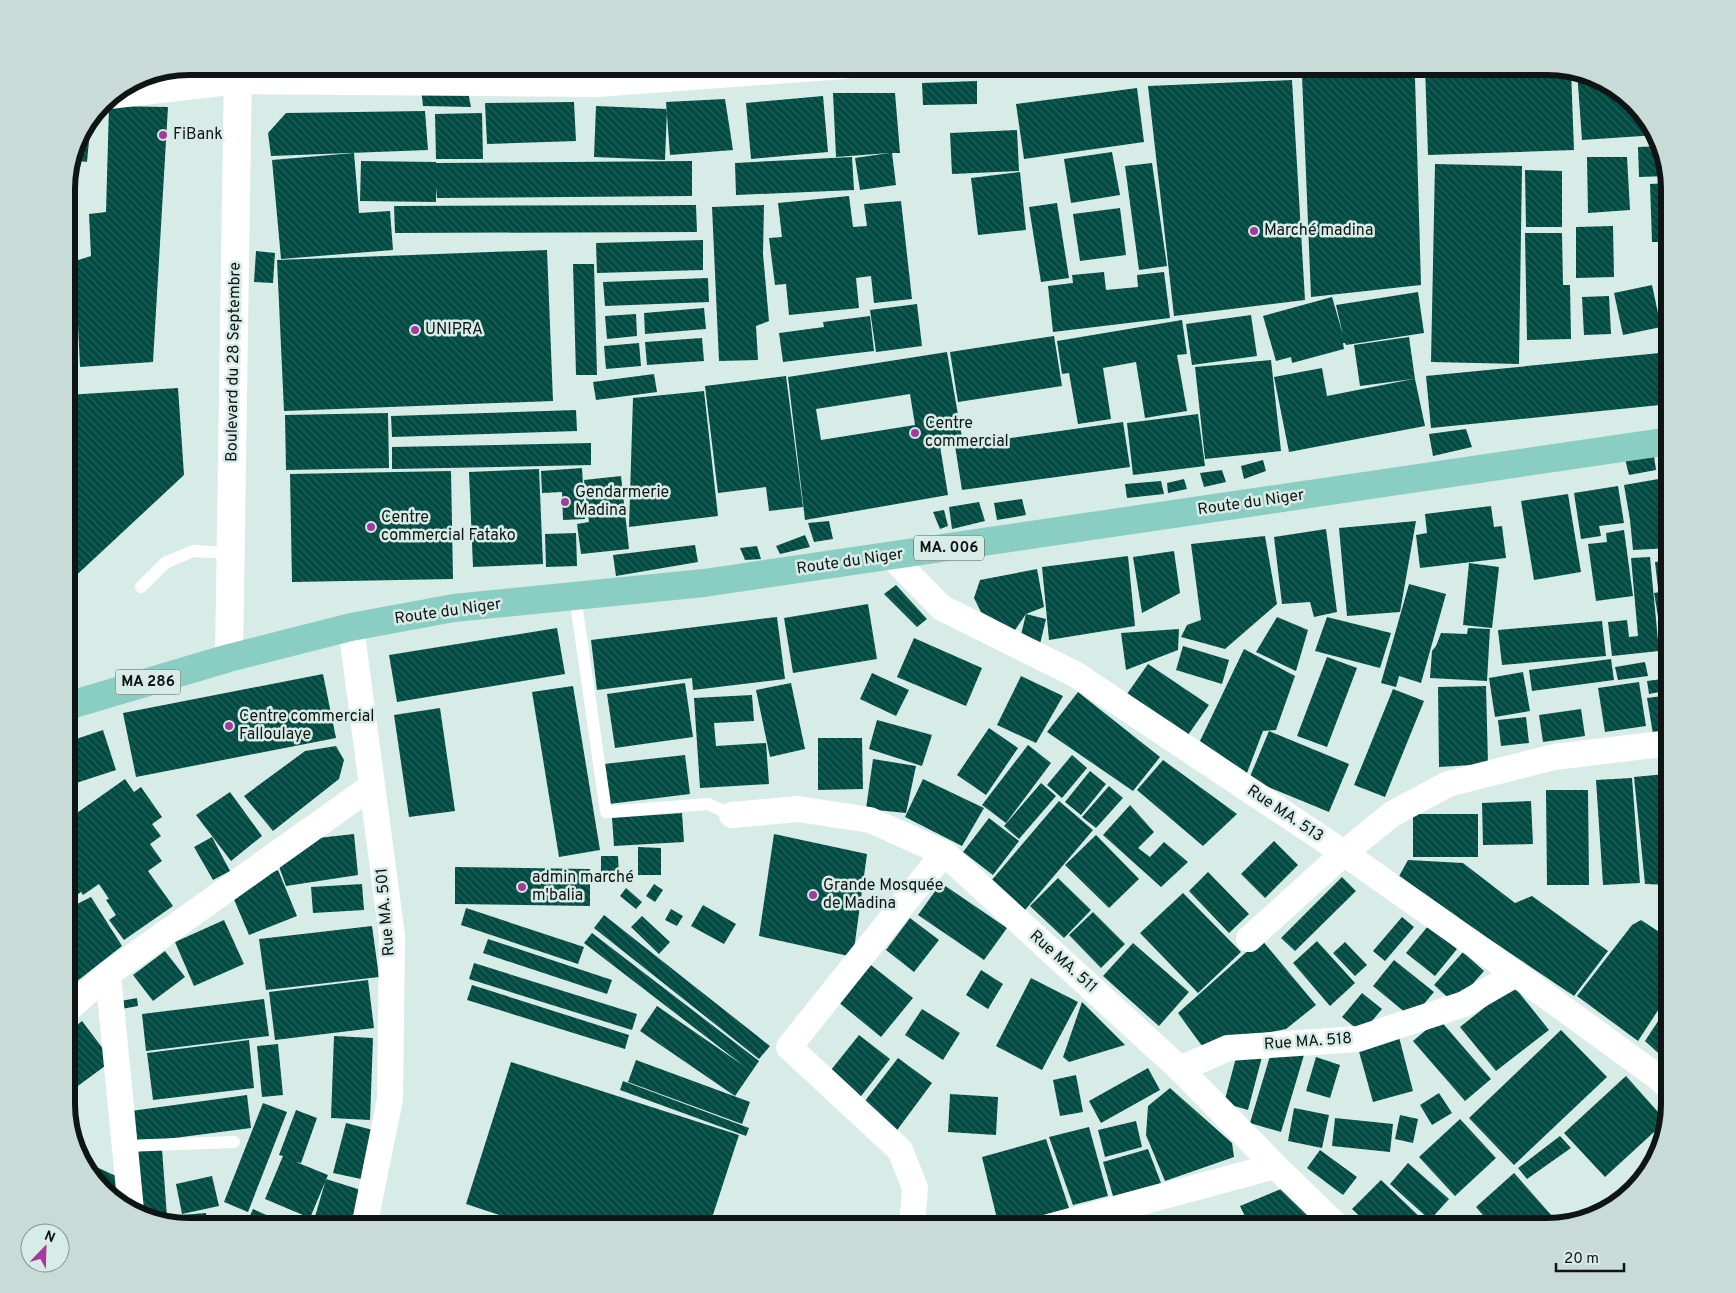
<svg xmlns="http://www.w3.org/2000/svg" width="1736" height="1293" font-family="Overpass,sans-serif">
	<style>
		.building { fill: url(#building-back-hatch); fill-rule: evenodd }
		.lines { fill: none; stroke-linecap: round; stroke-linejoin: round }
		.service { stroke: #fff; stroke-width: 12 }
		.minor { stroke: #fff; stroke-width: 26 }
		.secondary { stroke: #fff; stroke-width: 28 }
		.primary { stroke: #89cdc3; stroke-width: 28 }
		.poi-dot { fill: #a43a9c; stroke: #d8ece7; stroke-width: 2 }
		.labels { text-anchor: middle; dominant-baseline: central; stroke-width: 5; stroke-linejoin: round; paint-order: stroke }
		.shield { fill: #d8ece7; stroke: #4b5653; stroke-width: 1 }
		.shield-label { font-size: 15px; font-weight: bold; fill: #0f1514 }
		.poi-label { font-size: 16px; fill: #0f1514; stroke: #d8ece7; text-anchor: start }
		.street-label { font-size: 16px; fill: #0f1514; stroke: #d8ece7 }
		.rim { fill: none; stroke: #0f1514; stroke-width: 6 }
	</style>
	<defs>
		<pattern id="building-back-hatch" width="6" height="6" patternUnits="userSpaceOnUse" patternTransform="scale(1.25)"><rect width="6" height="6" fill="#014b42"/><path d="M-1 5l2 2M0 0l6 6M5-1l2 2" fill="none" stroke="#25615a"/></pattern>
	</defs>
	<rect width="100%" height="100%" fill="#d8ece7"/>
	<path class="building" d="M504 66H578V68H504Z
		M1425 66H1547L1571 70 1574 150 1428 155Z
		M1577 71 1586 73 1621 92 1657 135 1582 140Z
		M1302 76 1415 78 1421 285 1311 297Z
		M1292 80 1305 300 1174 316 1148 86Z
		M977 81V104L923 105 922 83Z
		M467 87 471 107 423 106 421 88Z
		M1137 88 1144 142 1024 159 1016 104Z
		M833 93H895L900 153H892L896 185 860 190 855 158 889 153 836 157Z
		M823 96 828 152 751 159 746 103Z
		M725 99 733 150 670 155 666 102Z
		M574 102 576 141 487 144 485 103Z
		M109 106 168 107 153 362 80 367 75 261 91 256 89 214 106 212Z
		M596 106 667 109 665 160 594 157Z
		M425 111 428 150 271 156 268 133 286 113Z
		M482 113 483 159H436L435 114Z
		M1017 130 1019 171 952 174 950 133Z
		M78 139 89 141 87 162 72 160Z
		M1660 146 1667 176 1639 177 1638 147Z
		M1112 152 1120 195 1071 203 1064 159Z
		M354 153 359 213 390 211 393 250 281 259 272 160Z
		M852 157 854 190 736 195 735 163Z
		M1587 157H1627L1630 210 1588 213Z
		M361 161 436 162V163L692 161V196L437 198 436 187V202L360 201Z
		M1152 163 1167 266 1139 270 1125 166Z
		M1435 164 1522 166 1519 364 1431 362Z
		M1525 170 1562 171V227H1526Z
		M1020 172 1026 230 978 235 971 178Z
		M1668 183 1670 189V242H1652L1650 184Z
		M849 196 853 227 867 226 864 204 901 201 912 299 874 303 871 276 856 278 859 308 789 315 786 284 775 285 769 238 782 237 778 203Z
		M1057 203 1069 278 1041 282 1029 207Z
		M696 205 697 232 395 233 394 206Z
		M764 205 763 254 769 321 756 326 758 360 719 361 712 207Z
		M1120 208 1126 255 1080 261 1073 214Z
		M1613 226 1614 277 1576 278V227Z
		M1525 233H1562L1563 285H1570L1571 339 1527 340Z
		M703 240V270L597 273 596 243Z
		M547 250 553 401 284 411 277 260Z
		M256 251 275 253 273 283 254 282Z
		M573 264H594L597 375H576Z
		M1662 268H1670V296H1662Z
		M1104 272 1106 290 1138 287 1137 275 1164 272 1170 318 1053 332 1048 286 1073 283 1072 275Z
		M708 278 709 302 605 306 603 282Z
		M1652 285 1661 327 1623 335 1614 293Z
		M1418 292 1424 333 1346 345 1345 343H1343L1344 349 1292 363 1291 357 1276 361 1263 316 1332 297 1343 335 1336 305Z
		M1609 296 1611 334 1584 335 1582 297Z
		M1665 298H1670V326H1664Z
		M917 304 922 346 876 352 870 310Z
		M704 308 706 329 645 334 644 313Z
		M636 314 637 336 607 339 605 316Z
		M1251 315 1257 356 1192 365 1186 324Z
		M870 316 874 351 783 362 779 333 824 327 823 322Z
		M1182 320 1187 354 1177 355 1187 411 1145 418 1136 362 1103 368 1111 419 1078 424 1069 373 1062 374 1057 341Z
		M1054 336 1062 386 958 402 950 352Z
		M1409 337 1415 379 1425 426 1289 452 1274 377 1322 368 1327 396 1413 379 1360 386 1354 345Z
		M702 338 704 361 647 365 645 342Z
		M639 343 641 366 606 369 604 346Z
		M947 352 963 443 940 446 948 495 805 520 788 377ZM910 394 915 425 821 440 816 409Z
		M1670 352V404L1431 428 1426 376Z
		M1271 360 1281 451 1205 459 1195 367Z
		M654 374 657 392 596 400 593 382Z
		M786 376 803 507 769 511 766 487 718 493 705 386Z
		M178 388 184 475 67 584V395Z
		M704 391 718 516 629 527 633 398Z
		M576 410 577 431 392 437 391 416Z
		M388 413 389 468 286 470 285 415Z
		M1198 414 1205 466 1133 475 1127 423Z
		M1123 422 1130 467 962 490 955 446Z
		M1466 429 1472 447 1433 456 1429 434Z
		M591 443V465L392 469V447Z
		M1654 456 1656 470 1629 475 1625 459Z
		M1263 460 1266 471 1244 479 1241 466Z
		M582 468 585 519 563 520 562 492 542 493 541 471Z
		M539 469 543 564 473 567 469 472Z
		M1222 470 1226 482 1204 487 1200 473Z
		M451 471 453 579 292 582 290 474Z
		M621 476 629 549 581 554 577 524 589 522 584 480Z
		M1670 477V548L1633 550 1630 520 1624 485Z
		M1184 479 1187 489 1168 493 1167 483Z
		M1161 481 1164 494 1127 498 1125 484Z
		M1618 486 1624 523 1599 526 1601 536 1581 539 1574 493Z
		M1568 494 1581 572 1534 580 1521 501Z
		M1022 499 1026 515 997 520 994 503Z
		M979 502 985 521 952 529 949 507Z
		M1491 506 1494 527 1502 526 1506 558 1420 568 1416 535 1427 533 1425 514Z
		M944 510 948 526 940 529 933 512Z
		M829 521 833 539 814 542 808 523Z
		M1416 521 1400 612 1347 616 1339 528Z
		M1326 529 1337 612 1314 617 1310 602 1282 604 1274 537Z
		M1624 530 1633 596 1596 601 1588 544 1607 542 1606 533Z
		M576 533 577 566 546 567 545 534Z
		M805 535 810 547 780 554 776 546Z
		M1265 536 1277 604 1225 649 1181 637 1187 625 1201 620 1191 544Z
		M695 545 698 562 616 576 613 555Z
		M757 546 761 559 745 560 740 548Z
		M1174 551 1180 593 1142 613 1133 557Z
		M1128 556 1135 626 1049 640 1042 567Z
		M1650 557 1659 651 1612 656 1608 622 1627 620 1629 637 1638 636 1631 558Z
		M1670 560V587L1658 588 1655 562Z
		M1469 563 1499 567 1492 628 1463 625Z
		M1037 569 1044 607 1026 614 1015 630 981 612 974 598 980 580Z
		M1409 584 1446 594 1421 683 1399 676 1396 687 1381 683Z
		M896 585 927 619 917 627 884 594Z
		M1670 590V639L1662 640 1654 593Z
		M868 604 877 659 793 673 784 618Z
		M1026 614 1046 619 1040 644 1020 639Z
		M777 617 785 679 693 690 692 678 597 690 591 640Z
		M1277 617 1308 630 1296 671 1256 652Z
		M1327 617 1391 633 1380 668 1315 651Z
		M1602 621 1606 656 1502 665 1498 630Z
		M557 628 565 674 397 702 389 655Z
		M1468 628 1490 629 1487 681 1430 678 1432 651 1436 646 1441 633 1467 634Z
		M1179 629 1178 650 1126 670 1121 633Z
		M914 638 982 668 966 706 897 677Z
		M1183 646 1229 660 1222 684 1176 670Z
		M1670 646V672H1669L1664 647Z
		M1244 649 1295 676 1276 730 1263 731 1247 773 1200 741Z
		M1327 657 1357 668 1327 747 1297 736Z
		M1611 659 1614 680 1532 691 1529 670Z
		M1645 662 1648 676 1618 680 1615 667Z
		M1148 664 1209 705 1188 735 1127 694Z
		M1523 672 1530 711 1495 717 1489 678Z
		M872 673 909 690 896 716 860 699Z
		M323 674 336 738 136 777 123 713Z
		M1021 676 1063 696 1036 743 997 725Z
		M1670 678V690L1649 694 1647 681Z
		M1639 682 1646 726 1605 732 1598 688Z
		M685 683 693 737 615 748 607 694Z
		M791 683 805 749 770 757 756 690Z
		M573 686 600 850 559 857 532 692Z
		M1486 686 1488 764 1439 767 1438 687Z
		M1393 689 1424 701 1385 797 1354 785Z
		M1078 692 1160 757 1133 791 1047 732Z
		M752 695 754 721 714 723 716 746 766 743 769 784 700 788 694 698Z
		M1670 695V731L1653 734 1647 698Z
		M440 708 455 811 409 817 394 715Z
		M1581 709 1585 736 1543 742 1539 715Z
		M1526 717 1529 743 1501 746 1498 720Z
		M877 720 932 735 922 766 869 749Z
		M989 728 1018 748 986 795 957 775Z
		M103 730 116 770 67 786V742Z
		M1269 731 1349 764 1329 812 1249 779Z
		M818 738H862L863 789 818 790Z
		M1028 745 1051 763 1006 823 982 805Z
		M336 746 344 760 339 779 273 831 244 796 305 751Z
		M685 755 690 794 609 804 604 764Z
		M1072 755 1087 768 1062 798 1047 785Z
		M873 759 916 766 906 813 866 809Z
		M1163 760 1237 814 1203 846 1137 790Z
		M1090 771 1106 784 1081 815 1065 802Z
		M1666 774 1670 794V885L1645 884 1634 777Z
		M1632 778 1640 883 1603 885 1596 780Z
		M125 779 134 792 141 787 162 817 152 824 161 836 150 844 162 861 148 871 173 906 124 940 109 920 116 915 106 900 109 899 99 884 83 895 81 892 67 902V820Z
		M923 779 984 808 962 846 905 817Z
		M1041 783 1056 796 1019 839 1004 826Z
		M1109 786 1123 798 1096 828 1082 817Z
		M1546 790H1588L1589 885H1547Z
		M230 792 262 836 231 861 196 815Z
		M1059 801 1093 830 1025 910 991 881Z
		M1531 801 1533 844 1483 845 1482 803Z
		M1130 805 1154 832 1138 848 1150 857 1164 842 1188 862 1161 887 1103 835Z
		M682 813 684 842 614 846 612 818Z
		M1413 814H1478V857H1413Z
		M989 818 1019 841 993 875 963 852Z
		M354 834 358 875 286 886 277 861 318 838Z
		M774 834 867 854 853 957 759 936Z
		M1096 835 1139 879 1109 908 1065 865Z
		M212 837 230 871 213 880 194 847Z
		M1274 841 1298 865 1265 898 1241 874Z
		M638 847 661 848V875H638Z
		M601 856H618L619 875H601Z
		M1408 860 1463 863 1515 903 1532 896 1608 951 1574 996 1398 878Z
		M455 867 590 869V906L455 904Z
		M278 870 297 916 249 935 230 890Z
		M1208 872 1249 914 1229 933 1189 891Z
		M1342 877 1356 891 1295 951 1281 938Z
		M1058 878 1091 910 1064 938 1030 906Z
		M941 883 1007 928 984 960 918 915Z
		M362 884 364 910 313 913 311 887Z
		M654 884 663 890 655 902 646 896Z
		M626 888 642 902 636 909 620 896Z
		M1183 893 1241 952 1198 993 1140 933Z
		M91 897 122 946 67 989V909Z
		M703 905 736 924 724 944 691 926Z
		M466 908 584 947 578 964 461 925Z
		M671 909 683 916 677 926 665 920Z
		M1093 912 1125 944 1101 968 1069 935Z
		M604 915 770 1046 759 1059 594 928Z
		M642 916 670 942 659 954 631 927Z
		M1402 917 1414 927 1385 961 1373 951Z
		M910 918 939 940 914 972 886 950Z
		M224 920 244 964 194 986 175 942Z
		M1641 920 1670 939V992L1638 1041 1577 996 1632 925Z
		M372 926 379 977 266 990 259 939Z
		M1428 926 1457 949 1435 976 1406 953Z
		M592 933 759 1061 735 1096 640 1031 657 1006 744 1066 584 943Z
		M488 939 612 980 607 994 483 953Z
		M1261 939 1316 1005 1286 1029 1202 1046 1178 1013Z
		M1317 941 1355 983 1330 1006 1293 963Z
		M1345 942 1367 965 1355 976 1333 953Z
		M1133 943 1189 992 1159 1026 1103 976Z
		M165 951 185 977 153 1001 133 975Z
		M1463 952 1484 971 1455 1004 1434 985Z
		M1394 960 1434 992 1412 1018 1373 986Z
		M867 962 913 998 881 1037 837 1001Z
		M474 963 637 1014 632 1030 469 979Z
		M981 970 1003 984 988 1009 966 995Z
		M1031 978 1078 1002 1042 1070 996 1046Z
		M368 980 374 1028 275 1040 269 992Z
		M472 985 629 1035 625 1049 467 1000Z
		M1513 985 1549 1030 1496 1071 1460 1027Z
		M1362 993 1382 1009 1362 1033 1342 1017Z
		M137 998 138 1006 116 1010 115 1002Z
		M264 999 269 1036 146 1051 142 1014Z
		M1082 1002 1125 1045 1069 1062 1063 1057Z
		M1670 1003V1059L1666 1060 1645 1041Z
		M922 1009 960 1033 943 1060 905 1035Z
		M1439 1019 1491 1079 1465 1101 1413 1041Z
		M82 1021 104 1050 105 1066 67 1094V1033Z
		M1561 1030 1607 1077 1514 1165 1469 1118Z
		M859 1035 890 1059 858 1100 827 1075Z
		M334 1036 373 1038 370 1120 331 1118Z
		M1399 1037 1413 1091 1373 1102 1358 1048Z
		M249 1040 254 1088 153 1100 147 1053Z
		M278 1044 283 1095 262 1097 257 1046Z
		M1273 1046 1304 1055 1281 1132 1250 1123Z
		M1238 1050 1262 1057 1248 1110 1224 1103Z
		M1316 1057 1340 1065 1330 1098 1306 1091Z
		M898 1058 932 1083 892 1137 858 1110Z
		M636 1060 750 1102 742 1124 628 1082Z
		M511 1062 739 1135 709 1227H536L466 1204Z
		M1148 1068 1160 1090 1101 1123 1089 1101Z
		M1076 1075 1083 1112 1060 1116 1053 1080Z
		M1626 1076 1666 1121 1605 1177 1564 1133Z
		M623 1081 749 1128 746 1136 620 1090Z
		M1170 1088 1232 1143 1234 1157 1165 1181 1146 1135 1148 1106Z
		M1439 1093 1452 1113 1432 1125 1420 1105Z
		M950 1094 998 1097 996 1135 948 1132Z
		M247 1095 251 1128 136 1143 131 1111Z
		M263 1103 287 1112 248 1212 224 1202Z
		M1294 1108 1329 1115 1322 1148 1288 1141Z
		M296 1110 317 1118 301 1163 296 1162 328 1175 310 1218 265 1199 283 1156 279 1155Z
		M1400 1115 1418 1119 1413 1143 1395 1139Z
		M1335 1118 1393 1124 1390 1152 1332 1146Z
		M1460 1119 1496 1158 1455 1196 1419 1157Z
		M1136 1121 1142 1147 1105 1157 1098 1130Z
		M346 1123 373 1130 361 1179 333 1173Z
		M1089 1127 1108 1196 1073 1205 1049 1137Z
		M1560 1136 1571 1148 1527 1179 1518 1168Z
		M1664 1137 1663 1143 1656 1158 1648 1150Z
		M1046 1139 1069 1208 999 1227 982 1157Z
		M162 1149 167 1217 146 1218 136 1213 131 1152Z
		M1148 1149 1161 1183 1113 1196 1103 1162Z
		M1320 1150 1357 1177 1343 1195 1307 1168Z
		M81 1160 116 1176 119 1204 115 1201 83 1165Z
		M1408 1163 1449 1199 1430 1220 1390 1184Z
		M1514 1173 1559 1224 1547 1227H1493L1476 1207Z
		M212 1176 219 1206 182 1214 176 1184Z
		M326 1179 361 1190 350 1227H312Z
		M1381 1180 1423 1220 1416 1227H1371L1352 1209Z
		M1286 1187 1326 1227H1250L1240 1206Z
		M1623 1189 1626 1193 1601 1214 1594 1216Z
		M253 1209 293 1227H245Z
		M206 1213 207 1227H189L171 1224 170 1216Z
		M1140 1213 1146 1227H1100V1226Z
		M224 1216 240 1225 239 1227H217Z
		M1461 1221 1467 1227H1455Z"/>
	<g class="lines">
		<path class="service" d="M596 66 597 84
			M171 70 174 89
			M141 587 165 563 193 551 231 553
			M575 596 606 812 708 804 732 815
			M124 1146 234 1142"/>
		<path class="minor" d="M109 96 238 81 597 84 844 66
			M891 556 942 608 1075 674 1344 853 1516 974 1659 1078 1670 1088
			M351 627 392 936 390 1099 364 1227
			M732 815 798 809 870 820 944 853 1180 1069 1275 1166 1338 1227
			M1249 939 1344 853 1392 814 1448 784 1554 757 1670 743
			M108 974 131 1210
			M67 1010 108 974 372 786
			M1180 1069 1228 1048 1358 1039 1464 1004 1516 974
			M912 1227 915 1188 900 1150 789 1047 944 853
			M1049 1227 1275 1166"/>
		<path class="secondary" d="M229 658 238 66"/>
		<path class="primary" d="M67 706 229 658 351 627 454 608 704 583 1670 441"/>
	</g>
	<g class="poi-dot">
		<circle cx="163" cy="135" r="5"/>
		<circle cx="1254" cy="231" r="5"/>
		<circle cx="415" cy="330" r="5"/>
		<circle cx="915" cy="433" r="5"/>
		<circle cx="565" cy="502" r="5"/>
		<circle cx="371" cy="527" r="5"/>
		<circle cx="229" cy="726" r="5"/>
		<circle cx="522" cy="887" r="5"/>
		<circle cx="813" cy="895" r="5"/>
	</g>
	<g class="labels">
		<g class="shield">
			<rect x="914" y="535.5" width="70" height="25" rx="4"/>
			<rect x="115.5" y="669.5" width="65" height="25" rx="4"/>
		</g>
		<g class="shield-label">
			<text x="949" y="548">MA. 006</text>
			<text x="148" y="682">MA 286</text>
		</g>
		<g class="poi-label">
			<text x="173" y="135">FiBank</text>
			<text x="1264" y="231">Marché madina</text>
			<text x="425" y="330">UNIPRA</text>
			<text x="925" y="424">Centre<tspan x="925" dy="18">commercial</tspan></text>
			<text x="575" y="493">Gendarmerie<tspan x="575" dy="18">Madina</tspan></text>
			<text x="381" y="518">Centre<tspan x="381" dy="18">commercial Fatako</tspan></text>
			<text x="239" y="717">Centre commercial<tspan x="239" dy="18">Falloulaye</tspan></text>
			<text x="532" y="878">admin marché<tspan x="532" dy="18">m'balia</tspan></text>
			<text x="823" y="886">Grande Mosquée<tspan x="823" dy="18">de Madina</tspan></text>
		</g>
		<g class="street-label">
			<text transform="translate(234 362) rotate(-89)">Boulevard du 28 Septembre</text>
			<text transform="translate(1251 503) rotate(-8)">Route du Niger</text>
			<text transform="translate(850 562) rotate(-8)">Route du Niger</text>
			<text transform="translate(448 612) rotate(-8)">Route du Niger</text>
			<text transform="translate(1285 814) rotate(34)">Rue MA. 513</text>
			<text transform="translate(386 912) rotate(-95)">Rue MA. 501</text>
			<text transform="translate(1063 962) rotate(42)">Rue MA. 511</text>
			<text transform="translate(1308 1042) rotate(-4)">Rue MA. 518</text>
		</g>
	</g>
	<path d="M0 0H1736V1293H0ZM189 75H1547A114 114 0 0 1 1661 189V1104A114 114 0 0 1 1547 1218H189A114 114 0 0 1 75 1104V189A114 114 0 0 1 189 75Z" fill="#c8dbd6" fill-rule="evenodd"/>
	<path class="rim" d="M189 75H1547A114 114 0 0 1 1661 189V1104A114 114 0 0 1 1547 1218H189A114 114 0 0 1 75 1104V189A114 114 0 0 1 189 75Z"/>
	<g transform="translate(45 1248) rotate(23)"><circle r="24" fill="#d8ece7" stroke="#889693"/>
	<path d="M0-4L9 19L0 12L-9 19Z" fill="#a43a9c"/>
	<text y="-8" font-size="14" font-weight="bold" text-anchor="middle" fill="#0f1514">N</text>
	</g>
	<path d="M1556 1263v8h68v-8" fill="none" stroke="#0f1514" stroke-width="2.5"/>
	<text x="1564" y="1263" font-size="15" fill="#0f1514" stroke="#d8ece7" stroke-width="4" paint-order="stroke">20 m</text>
</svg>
